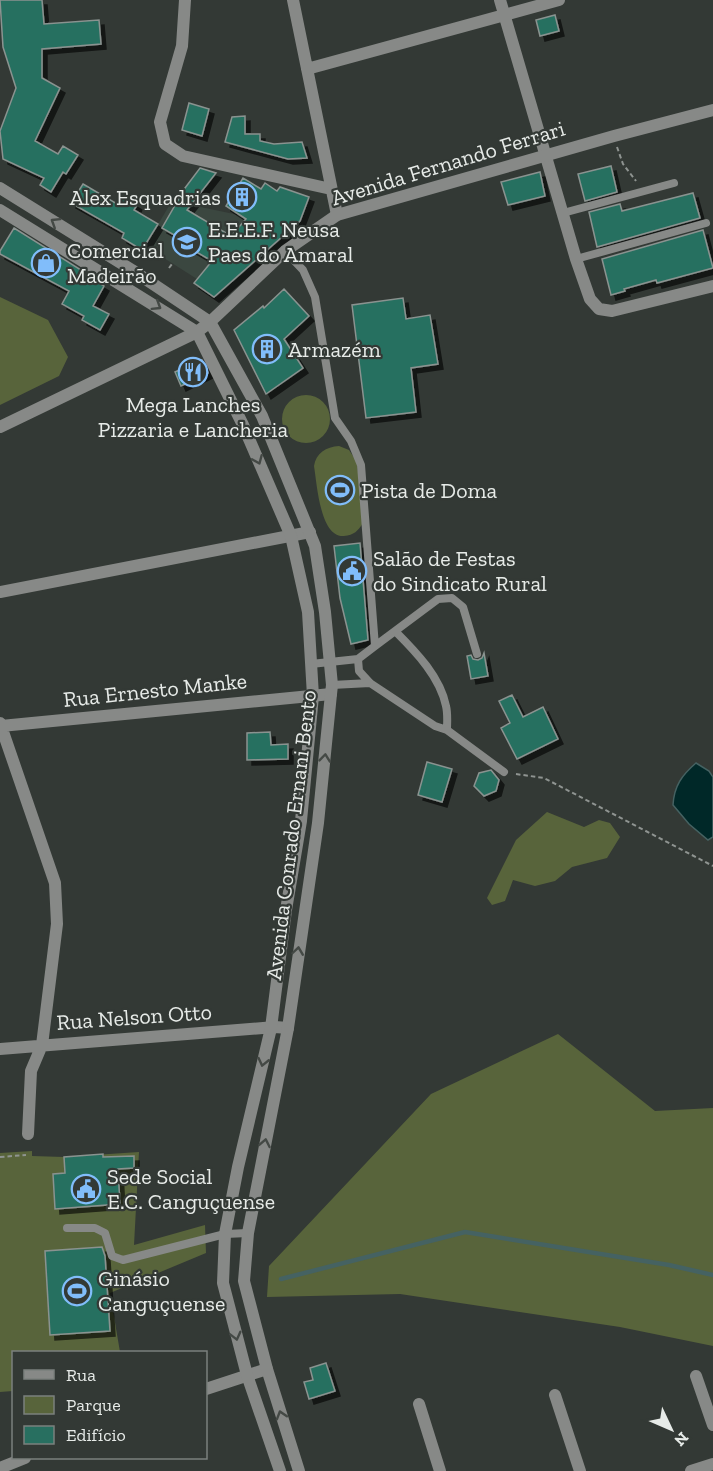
<svg xmlns="http://www.w3.org/2000/svg" width="713" height="1471" font-family="'Zilla Slab',serif">
	<style>
		.built { fill: #3b4740 }
		.green { fill: #58643b }
		.water { fill: #002828; stroke: #456262; stroke-width: 1.5 }
		.lines { fill: none; stroke-linecap: round; stroke-linejoin: round }
		.stream { stroke: #456262; stroke-width: 4.5 }
		.building { fill: #286f60; stroke: #8a9390; stroke-width: 1.5; filter: url(#shadow) }
		.path { stroke: #8f9491; stroke-width: 2; stroke-dasharray: 4.5 3; stroke-linecap: butt }
		.service { stroke: #878987; stroke-width: 8 }
		.minor { stroke: #878987; stroke-width: 12 }
		.tertiary { stroke: #878987; stroke-width: 12 }
		.oneway { stroke: #444945 }
		.labels { text-anchor: middle; dominant-baseline: central; stroke-width: 4.5; stroke-linejoin: round; paint-order: stroke }
		.street-label { font-size: 22px; fill: #e7ebe8; stroke: #333935 }
		.poi-label { font-size: 22px; fill: #e7ebe8; stroke: #333935; text-anchor: start }
	</style>
	<defs>
		<filter id="shadow"><feDropShadow dx="5" dy="5" stdDeviation="0" flood-color="#0009"/></filter>
	</defs>
	<rect width="100%" height="100%" fill="#333935"/>
	<path class="built" d="M172 201 248 217 197 279 145 246Z"/>
	<path class="green" d="M0 297 48 320 68 357 59 376 0 405Z
		M282 419a24 24 0 1 1 48 0a24 24 0 1 1-48 0Z
		M339 446 349 450 357 462 363 523C358 531 354 535 344 536 320 538 317 484 314 466 316 453 326 447 339 446Z
		M547 812 584 827 599 820 610 823 620 837 607 858 572 867 555 881 535 886 513 880 505 901 492 905 487 898 516 840Z
		M558 1034 655 1111 713 1108V1346L620 1327 400 1294 267 1297 269 1266 431 1094Z
		M32 1151V1156L64 1157 139 1152 134 1245 205 1225 206 1253 110 1293 120 1352H14L13 1391 0 1392V1153Z"/>
	<path class="water" d="M696 763 709 771 713 777V837L708 840 689 824 673 805C674 786 682 775 696 763Z"/>
	<g class="lines">
		<path class="stream" d="M281 1279 465 1232 669 1265 713 1275"/>
	</g>
	<path class="building" d="M0 0H42L44 24 99 20 101 44 42 49V78L60 88 35 141 58 154 63 146 78 155 66 174 63 172 51 192 40 185 44 178 3 159 0 131 16 88 3 47Z
		M555 15 559 31 540 36 536 20Z
		M189 103 209 109 202 136 182 130Z
		M245 116V134H260V141L274 144 302 142 307 158 288 159 225 142 232 117Z
		M611 166 617 192 585 201 578 174Z
		M200 168 216 173 187 210 231 236 246 219 226 206 243 178 261 189 265 183 277 191 280 187 309 197 300 221 214 297 194 283 212 261 181 243 183 240 162 228 185 188Z
		M540 172 545 196 508 205 501 182Z
		M83 184 117 204 122 196 137 205 134 210 158 224 142 250 122 238 124 233 71 203Z
		M693 193 700 218 597 247 589 212 620 204 622 211 626 210Z
		M14 228 81 270 80 272 104 286 93 306 109 314 100 330 82 320 84 316 62 304 69 291 0 254V251Z
		M703 230 713 268 657 283 656 280 624 289 625 291 611 295 602 259Z
		M284 289 309 316 284 339 303 368 266 394 234 330 263 306 264 308Z
		M403 298 406 319 430 315 438 364 411 368 416 412 366 418 352 305Z
		M202 360 208 373 181 386 175 372Z
		M360 543 368 640 351 644 340 598 334 546Z
		M484 653 488 676 471 679 467 656 471 655 473 659 478 660 482 658Z
		M512 695 523 717 543 707 558 739 517 759 501 728 510 723 499 701Z
		M270 732 271 745 288 744V759L247 760V733Z
		M427 762 452 769 442 802 418 795Z
		M491 770 499 780 496 791 484 796 474 786 479 773Z
		M103 1154V1157L134 1156V1168L118 1169 120 1204 55 1209 53 1174 65 1173 64 1157Z
		M102 1247 105 1256 110 1331 50 1335 45 1251Z
		M326 1363 335 1391 309 1399 304 1382 313 1380 310 1368Z"/>
	<g class="lines">
		<path class="path" d="M617 147 623 164 636 181
			M169 268 172 264
			M516 774 544 778 713 866
			M0 1157 26 1155"/>
		<path class="service" d="M563 213 674 183
			M285 251 303 270 315 297 335 418 351 441 361 465 375 646 358 659 311 664
			M576 259 706 223
			M396 632C417 653 440 677 446 706 448 714 447 723 447 730L504 772
			M375 646 438 599 452 598 463 607 477 654
			M358 659 359 671 370 683 435 726 447 730
			M332 685 370 683
			M67 1228H95L105 1233 112 1256 123 1260 225 1234 248 1233"/>
		<path class="minor" d="M185 0 182 46 160 122 165 144 183 156 331 189
			M293 0 337 215
			M500 0 576 259 590 299 599 309 612 311 713 286
			M307 69 559 0
			M0 592 310 532
			M0 723 55 883 57 924 42 1045 31 1071 28 1134
			M1 726 331 694
			M0 1049 275 1027 288 1028
			M696 1376 713 1425
			M206 1389 267 1369
			M555 1395 580 1471
			M419 1404 440 1471
			M0 1468 25 1458
			M691 1471 713 1464"/>
		<path class="tertiary" d="M0 188 132 270 210 322 262 416 315 546 325 612 332 685 331 694 318 823 288 1028 248 1233 244 1281 267 1369 299 1471
			M0 210 197 332 243 425 291 536 308 612 313 696 301 821 286 910 271 1028 238 1167 225 1234 223 1283 247 1375 280 1471
			M0 427 197 332 210 322 285 251 337 215 614 136 713 110"/>
	</g>
	<defs><path id="oneway-chevron" d="M-2-3.5L2.5 0L-2 3.5" fill="none" stroke-width="1.6" stroke-linecap="round" stroke-linejoin="round" transform="scale(1.5)"/></defs>
	<g class="oneway">
		<use href="#oneway-chevron" transform="translate(55 222) rotate(-148)"/>
		<use href="#oneway-chevron" transform="translate(157 306) rotate(32)"/>
		<use href="#oneway-chevron" transform="translate(258 460) rotate(67)"/>
		<use href="#oneway-chevron" transform="translate(325 758) rotate(-84)"/>
		<use href="#oneway-chevron" transform="translate(298 951) rotate(-82)"/>
		<use href="#oneway-chevron" transform="translate(263 1062) rotate(103)"/>
		<use href="#oneway-chevron" transform="translate(265 1143) rotate(-79)"/>
		<use href="#oneway-chevron" transform="translate(236 1336) rotate(76)"/>
		<use href="#oneway-chevron" transform="translate(281 1415) rotate(-107)"/>
	</g>
	<defs>
		<g id="building-ring" transform="scale(1.5)"><circle r="9.5" fill="#333935" stroke="#81bdfa" stroke-width="1.5"/><path d="M-4-6H4V6H1V3H-1V6H-4ZM-2.5-4.3h1.7v1.8h-1.7ZM.8-4.3h1.7v1.8H.8ZM-2.5-1h1.7V.8h-1.7ZM.8-1h1.7V.8H.8Z" fill="#81bdfa"/></g>
		<g id="school-ring" transform="scale(1.5)"><circle r="9.5" fill="#333935" stroke="#81bdfa" stroke-width="1.5"/><path d="M0-5L7-2L0 1L-7-2ZM-4 1L0 2.5L4 1V4Q0 6-4 4Z" fill="#81bdfa"/></g>
		<g id="shop-ring" transform="scale(1.5)"><circle r="9.5" fill="#333935" stroke="#81bdfa" stroke-width="1.5"/><path d="M-5-2.5h2.3a2.7 3.5 0 0 1 5.4 0H5L5.5 6h-11ZM-1.5-2.5h3a1.5 2.3 0 0 0-3 0Z" fill="#81bdfa"/></g>
		<g id="restaurant-ring" transform="scale(1.5)"><circle r="9.5" fill="#333935" stroke="#81bdfa" stroke-width="1.5"/><path d="M-5-6h1v4h1v-4h1v4h1v-4h1v5L-1.5 .5V6h-2V.5L-5-1ZM5-6V6H3V1.5H1.5Q1.5-4 5-6Z" fill="#81bdfa"/></g>
		<g id="stadium-ring" transform="scale(1.5)"><circle r="9.5" fill="#333935" stroke="#81bdfa" stroke-width="1.5"/><path d="M0-5a6.5 5 0 1 0 0 10a6.5 5 0 1 0 0-10ZM-3.5-1.8h7v3.6h-7Z" fill="#81bdfa"/></g>
		<g id="civic-ring" transform="scale(1.5)"><circle r="9.5" fill="#333935" stroke="#81bdfa" stroke-width="1.5"/><path d="M-.6-6.5H3V-4.5H.6V-3L4-1V1h2V6H-6V1h2V-1L-.6-3ZM-1.2 2.5V6h2.4V2.5Z" fill="#81bdfa"/></g>
	</defs>
	<g fill-rule="evenodd">
		<use href="#building-ring" x="242" y="197"/>
		<use href="#school-ring" x="187" y="242"/>
		<use href="#shop-ring" x="46" y="263"/>
		<use href="#building-ring" x="267" y="349"/>
		<use href="#restaurant-ring" x="193" y="372"/>
		<use href="#stadium-ring" x="340" y="490"/>
		<use href="#civic-ring" x="352" y="571"/>
		<use href="#civic-ring" x="86" y="1189"/>
		<use href="#stadium-ring" x="77" y="1291"/>
	</g>
	<g class="labels">
		<g class="street-label">
			<text transform="translate(448 163) rotate(-17)">Avenida Fernando Ferrari</text>
			<text transform="translate(155 690) rotate(-6)">Rua Ernesto Manke</text>
			<text transform="translate(291 835) rotate(-83)">Avenida Conrado Ernani Bento</text>
			<text transform="translate(134 1017) rotate(-4)">Rua Nelson Otto</text>
		</g>
		<g class="poi-label">
			<text x="221" y="197" text-anchor="end">Alex Esquadrias</text>
			<text x="208" y="229">E.E.E.F. Neusa<tspan x="208" dy="25">Paes do Amaral</tspan></text>
			<text x="67" y="250">Comercial<tspan x="67" dy="25">Madeirão</tspan></text>
			<text x="288" y="349">Armazém</text>
			<text x="193" y="404" text-anchor="middle">Mega Lanches<tspan x="193" dy="25">Pizzaria e Lancheria</tspan></text>
			<text x="361" y="490">Pista de Doma</text>
			<text x="373" y="558">Salão de Festas<tspan x="373" dy="25">do Sindicato Rural</tspan></text>
			<text x="107" y="1176">Sede Social<tspan x="107" dy="25">E.C. Canguçuense</tspan></text>
			<text x="98" y="1278">Ginásio<tspan x="98" dy="25">Canguçuense</tspan></text>
		</g>
	</g>
	<rect x="12" y="1351" width="195" height="108" fill="#333935" stroke="#7b807d" stroke-width="1.5"/>
	<rect x="24" y="1370" width="30" height="9" fill="#878987" stroke="#7b807d" stroke-width="1.5"/>
	<text x="66" y="1381" font-size="18" fill="#e7ebe8">Rua</text>
	<rect x="24" y="1396" width="30" height="18" fill="#58643b" stroke="#7b807d" stroke-width="1.5"/>
	<text x="66" y="1411" font-size="18" fill="#e7ebe8">Parque</text>
	<rect x="24" y="1426" width="30" height="18" fill="#286f60" stroke="#7b807d" stroke-width="1.5"/>
	<text x="66" y="1441" font-size="18" fill="#e7ebe8">Edifício</text>
	<g transform="translate(671 1429) rotate(134)" stroke="#333935" stroke-width="4.5" paint-order="stroke">
	<path d="M0-4.5L10 22L0 15L-10 22Z" fill="#e7ebe8"/>
	<text y="-9" font-size="16" font-weight="bold" text-anchor="middle" fill="#e7ebe8">N</text>
	</g>
</svg>
